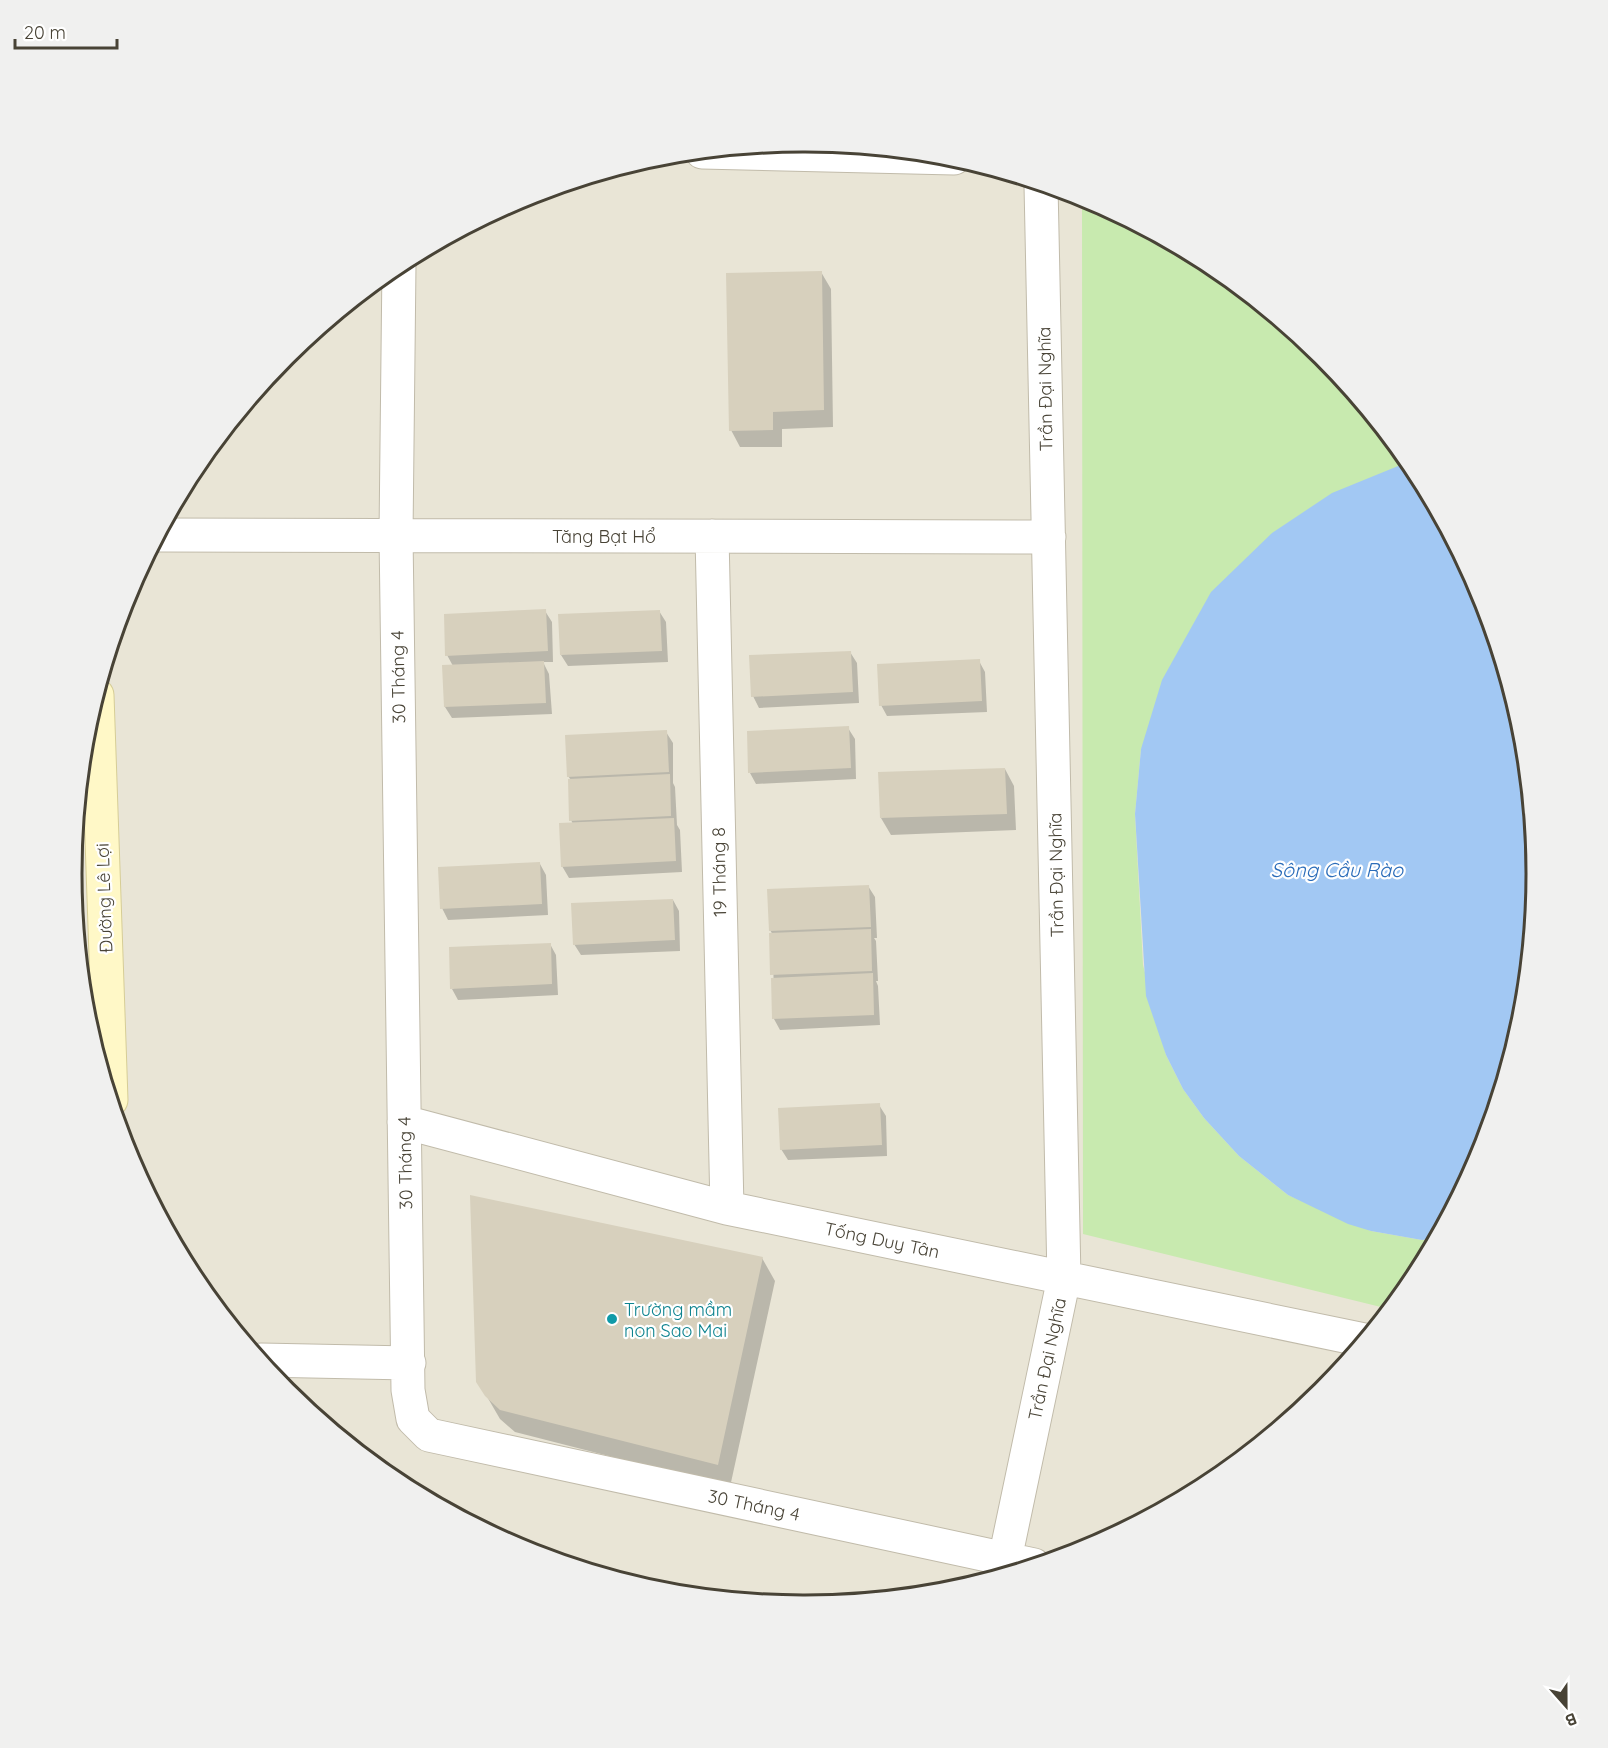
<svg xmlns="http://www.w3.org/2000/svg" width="1608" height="1748" font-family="Quicksand,sans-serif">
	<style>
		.residential { fill: #e9e5d6 }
		.green { fill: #c8eaaf }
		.water { fill: #a2c8f3 }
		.shadow { fill: #0003 }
		.building { fill: #d7d0bd }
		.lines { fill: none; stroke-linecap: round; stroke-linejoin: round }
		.minor-casing { stroke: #c1bbaa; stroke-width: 35 }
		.secondary-casing { stroke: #d6cd96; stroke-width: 35 }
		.minor { stroke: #fff; stroke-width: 33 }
		.secondary { stroke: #fff8c7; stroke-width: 33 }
		.culture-dot { fill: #0f9aa8; stroke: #fff; stroke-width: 2 }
		.labels { text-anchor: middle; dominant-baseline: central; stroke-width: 4.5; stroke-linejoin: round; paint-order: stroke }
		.street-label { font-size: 18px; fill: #484336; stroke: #fff }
		.culture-label { font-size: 18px; fill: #0d838f; stroke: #fff; text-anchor: start }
		.water-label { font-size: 20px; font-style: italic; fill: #2a6cb9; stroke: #fff }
		.rim { fill: none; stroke: #484336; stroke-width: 3 }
	</style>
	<rect width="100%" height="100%" fill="#f5f2e8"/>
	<path class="residential" d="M74 874a730 730 0 1 1 1460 0a730 730 0 1 1-1460 0Z"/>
	<path class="green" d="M1082 206H1100L1211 266 1322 357 1408 462 1403 463 1141 749 1135 814 1143 965 1166 1055 1183 1089 1204 1118 1239 1156 1288 1195 1371 1231 1422 1240 1436 1238 1412 1281 1389 1309 1083 1234Z"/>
	<path class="water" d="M1408 462 1480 594 1522 732 1536 874 1522 1017 1480 1154 1436 1238 1422 1240 1371 1231 1348 1224 1288 1195 1239 1156 1204 1118 1183 1089 1166 1055 1146 996 1135 814 1141 749 1162 680 1211 592 1272 533 1332 493Z"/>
	<path class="shadow" d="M821 272 831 289 833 427 782 429V447H740L731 430Z
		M545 611 552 622 553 662H543L549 674 552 714 452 718 445 707 453 666 447 655Z
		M659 611 666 622 668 662 568 666 561 655Z
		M850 652 857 663 859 703 759 708 753 696Z
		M979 661 985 672 987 712 887 716 881 705Z
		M848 728 855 739 856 779 756 784 750 773Z
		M666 732 673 743V783L675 787 677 825 680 830 682 872 569 878 562 866 573 824 571 820V780L568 776Z
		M1005 769 1014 786 1016 830 891 835 881 818Z
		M540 864 546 875 548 915 448 920 442 908Z
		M868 886 875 897 877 938H874L876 941 878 981H876L878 986 880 1025 780 1030 774 1019 773 935 770 930Z
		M673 900 679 911 680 951 581 955 574 944Z
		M550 944 556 955 558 995 458 1000 452 989Z
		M879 1105 886 1116 887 1156 788 1160 781 1149Z
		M762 1258 775 1281 730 1487 515 1432 500 1419 478 1381Z"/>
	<path class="building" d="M822 271 824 410 773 412V430L729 431 726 273Z
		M546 609 548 651 445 656 444 614Z
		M660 610 662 651 560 655 558 614Z
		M851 651 853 692 751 697 749 655Z
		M980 659 982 701 879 706 877 664Z
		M544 661 546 703 444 707 442 665Z
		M849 726 851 768 748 773 747 731Z
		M667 730 669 772 567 777 565 735Z
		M1005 768 1007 814 880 818 878 772Z
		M670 774 671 816 569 821 568 779Z
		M674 818 676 861 561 867 559 823Z
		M540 862 542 904 440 909 438 867Z
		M869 885 871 927 769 931 767 889Z
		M673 899 675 940 573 945 571 903Z
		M871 929 872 971 770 975 769 933Z
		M551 943 552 984 450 989 449 947Z
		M873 973 874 1015 772 1019 771 978Z
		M880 1103 882 1145 780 1150 778 1108Z
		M470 1195 763 1257 718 1465 500 1410 485 1396 476 1382Z"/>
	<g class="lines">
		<g class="minor-casing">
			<path id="minor" d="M702 152 954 158
				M399 264 396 535 408 1390 413 1419 429 1435 1034 1565
				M159 535 1049 537
				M712 536 727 1208
				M404 1122 727 1208 1364 1340
				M261 1360 409 1363
				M1005 1559 1064 1278 1041 185"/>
		</g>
		<g class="secondary-casing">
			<path id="secondary" d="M97 695 111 1100"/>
		</g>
		<use href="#minor" class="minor"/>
		<use href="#secondary" class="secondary"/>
	</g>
	<circle class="culture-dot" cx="612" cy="1319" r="6"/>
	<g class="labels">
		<g class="street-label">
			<text transform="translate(1045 389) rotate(-91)">Trần Đại Nghĩa</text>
			<text x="604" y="536">Tăng Bạt Hổ</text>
			<text transform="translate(398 677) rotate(-91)">30 Tháng 4</text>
			<text transform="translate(719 872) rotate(-91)">19 Tháng 8</text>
			<text transform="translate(1056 875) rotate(-91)">Trần Đại Nghĩa</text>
			<text transform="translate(104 898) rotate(-92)">Đường Lê Lợi</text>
			<text transform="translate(405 1163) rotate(-91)">30 Tháng 4</text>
			<text transform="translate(882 1240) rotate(12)">Tống Duy Tân</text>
			<text transform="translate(1047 1359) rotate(-78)">Trần Đại Nghĩa</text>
			<text transform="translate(754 1505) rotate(12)">30 Tháng 4</text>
		</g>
		<g class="culture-label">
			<text x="624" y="1309">Trường mầm<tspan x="624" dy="21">non Sao Mai</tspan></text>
		</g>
		<g class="water-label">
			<text x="1337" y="869">Sông Cầu Rào</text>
		</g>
	</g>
	<path d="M0 0H1608V1748H0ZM803 152H805A721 721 0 0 1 1526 873V874A721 721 0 0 1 805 1595H803A721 721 0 0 1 82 874V873A721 721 0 0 1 803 152Z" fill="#f0f0ef" fill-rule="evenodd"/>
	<path class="rim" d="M803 152H805A721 721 0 0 1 1526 873V874A721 721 0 0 1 805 1595H803A721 721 0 0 1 82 874V873A721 721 0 0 1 803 152Z"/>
	<g transform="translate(1566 1706) rotate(159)" stroke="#ffffff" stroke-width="4.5" paint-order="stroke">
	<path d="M0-4.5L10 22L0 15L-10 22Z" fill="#484336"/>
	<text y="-9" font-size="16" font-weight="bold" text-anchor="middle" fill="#484336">B</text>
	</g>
	<path d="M15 39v9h102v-9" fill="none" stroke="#484336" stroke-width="3"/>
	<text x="24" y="39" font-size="18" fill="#484336" stroke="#ffffff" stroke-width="4.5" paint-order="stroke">20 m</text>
</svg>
